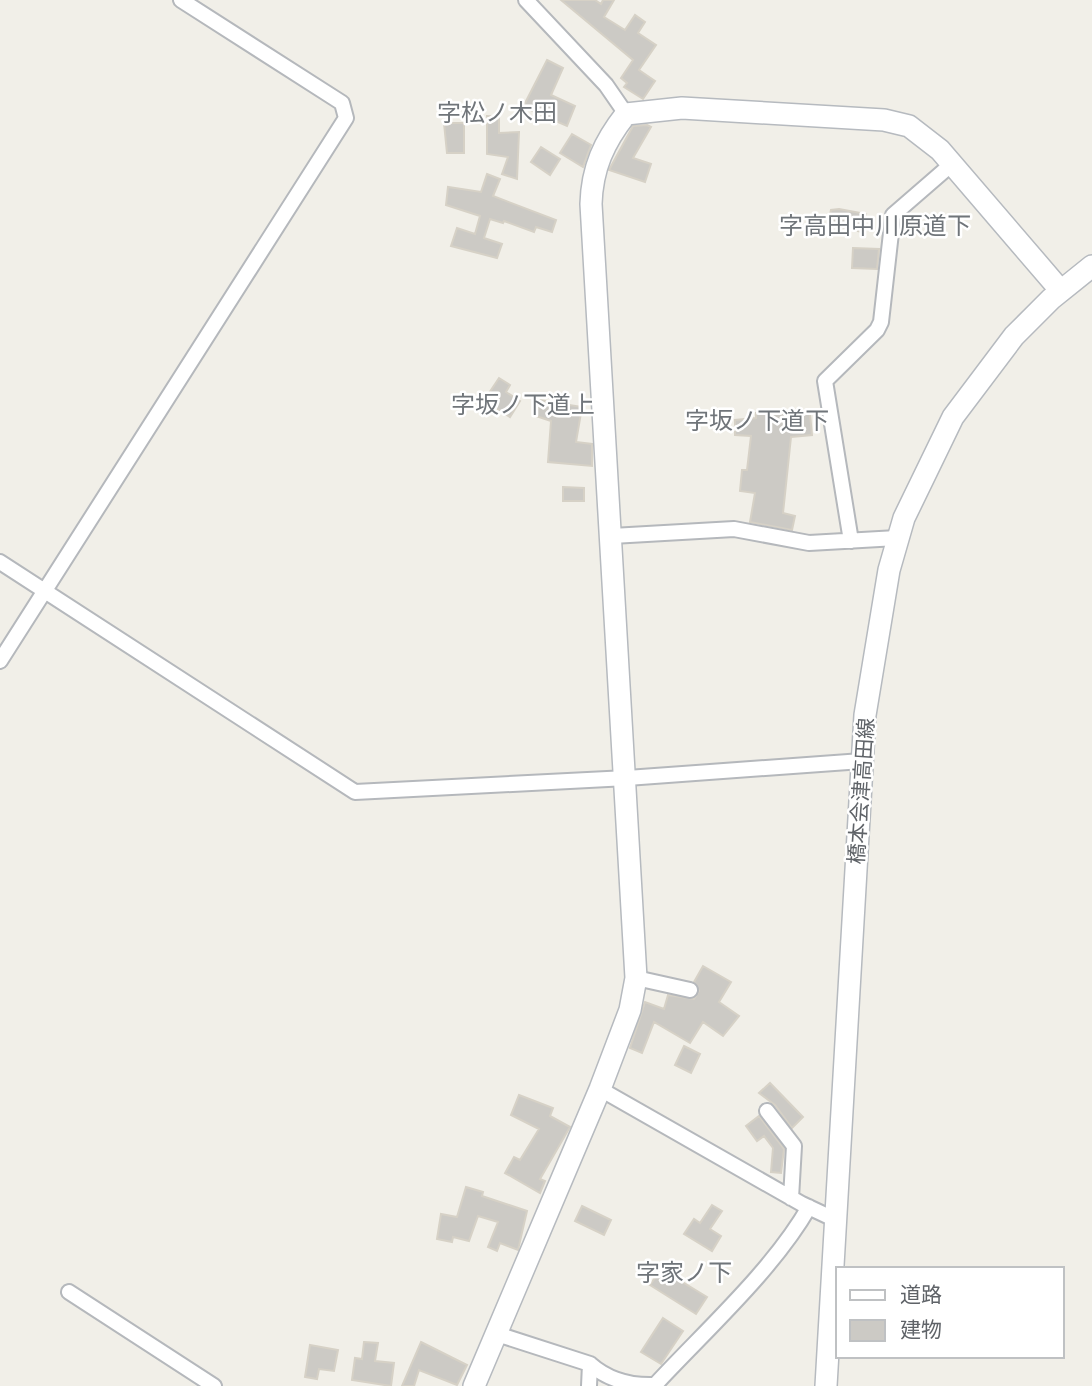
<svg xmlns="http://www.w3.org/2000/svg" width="1092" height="1386" font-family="Arial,'Noto Sans JP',sans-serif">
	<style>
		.building { fill: #cccac5; stroke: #d6d1c6; stroke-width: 2 }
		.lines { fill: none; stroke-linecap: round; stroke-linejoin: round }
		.street-casing { stroke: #b5b8bc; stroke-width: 18 }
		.secondary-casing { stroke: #b6babf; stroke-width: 24 }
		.street { stroke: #fff; stroke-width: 14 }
		.secondary { stroke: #fff; stroke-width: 21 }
		.labels { text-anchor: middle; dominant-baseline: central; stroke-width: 5; stroke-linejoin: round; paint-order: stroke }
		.street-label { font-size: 21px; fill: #5f6368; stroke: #fff }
		.quarter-label { font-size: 24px; fill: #70757a; stroke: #fff }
	</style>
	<rect width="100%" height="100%" fill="#f1efe8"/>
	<path class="building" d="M561 0H595L601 4 603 0H614L604 17 625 30 635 15 645 22 638 33 656 45 639 70 655 81 643 99 624 87 627 83 621 78 633 60Z
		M547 60 563 68 551 95 575 106 567 126 523 107Z
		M487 116 499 117V133L519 132 517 179 502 174 508 157 487 154Z
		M444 123H464V153H447Z
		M647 125 651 127 633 158 651 164 645 182 609 170 633 126Z
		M572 134 591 145 583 167 560 153Z
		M541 147 560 159 550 175 531 162Z
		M487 174 500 179 493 196 556 220 552 232 536 227 534 232 504 221 503 223 490 219 484 238 502 244 497 258 451 246 457 228 475 234 480 216 446 205 448 187 481 192Z
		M839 209 866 214 862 232 828 224 831 210Z
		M853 248 879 249 877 269 852 268Z
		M499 378 510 385 506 392 520 401 510 417 488 403 493 396 489 393Z
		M539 400 582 407 576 442 592 444V466L548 462 551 421 536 416Z
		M756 413 810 414 812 435 791 437 783 513 795 516 792 530 750 522 755 493 740 491 742 470H747L751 436 735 435V420L756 418Z
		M563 487 584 488V501H563Z
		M703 966 731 982 719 1002 739 1016 723 1036 703 1022 690 1043 654 1022 642 1053 630 1048 645 1002 664 1009 668 995 694 999 699 991 694 982Z
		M684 1046 700 1054 691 1073 675 1065Z
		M770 1083 803 1117 792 1128 775 1105 759 1093Z
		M519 1095 553 1108 550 1116 570 1127 540 1179 545 1181 540 1193 505 1173 514 1157 520 1160 539 1129 511 1115Z
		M759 1116 784 1149 781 1173 771 1172 773 1148 764 1136 757 1141 746 1126Z
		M466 1187 483 1192 482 1196 527 1211 518 1250 500 1243 497 1251 488 1247 498 1222 478 1216 469 1241 453 1237 452 1242 437 1239 441 1214 457 1217Z
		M712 1205 722 1211 710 1229 721 1236 712 1251 684 1234 694 1219 700 1223Z
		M582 1206 611 1220 604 1235 575 1221Z
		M661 1269 707 1297 696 1314 650 1285Z
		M663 1318 683 1331 661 1364 641 1352Z
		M364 1342 378 1343 375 1361 394 1363 391 1386 352 1380 355 1358 362 1359Z
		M421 1342 467 1365 457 1385 419 1370 414 1386H402Z
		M310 1345 338 1350 334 1371 319 1369 317 1379 305 1377Z"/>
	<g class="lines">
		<g class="street-casing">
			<path id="street" d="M526 0 606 85 626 114
				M612 536 734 529 809 543 897 538
				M851 541 825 381 877 330 881 322 893 215 953 163
				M0 562 355 792 627 778 862 761
				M0 661 346 118 342 103 181 0
				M636 978 690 990
				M600 1089 802 1204 836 1220
				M767 1111 794 1146 791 1198
				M69 1292 214 1386
				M497 1334 590 1364 589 1386
				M590 1364C608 1380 632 1386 655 1385 705 1331 773 1270 809 1207"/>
		</g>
		<g class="secondary-casing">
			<path id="secondary" d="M474 1386 600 1089 630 1010 636 978 591 204C592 168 604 142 626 114L682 108 884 120 909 126 940 150 1061 291
				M826 1386 865 715 889 570 904 518 953 417 1014 336 1051 299 1092 266"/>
		</g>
		<use href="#street" class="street"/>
		<use href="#secondary" class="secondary"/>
	</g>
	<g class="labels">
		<g class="street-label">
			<text transform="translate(861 791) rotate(-86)">橋本会津高田線</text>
		</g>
		<g class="quarter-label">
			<text x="497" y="112">字松ノ木田</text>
			<text x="875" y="225">字高田中川原道下</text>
			<text x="523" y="404">字坂ノ下道上</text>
			<text x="757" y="420">字坂ノ下道下</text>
			<text x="684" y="1272">字家ノ下</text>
		</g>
	</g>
	<rect x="836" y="1267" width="228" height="91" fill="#ffffff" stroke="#bfc1c3" stroke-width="2"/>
	<rect x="850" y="1290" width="35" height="10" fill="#ffffff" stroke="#bfc1c3" stroke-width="2"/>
	<text x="900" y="1302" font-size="21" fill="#5f6368">道路</text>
	<rect x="850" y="1320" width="35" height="21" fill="#cccac5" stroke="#bfc1c3" stroke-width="2"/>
	<text x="900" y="1337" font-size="21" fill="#5f6368">建物</text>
</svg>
